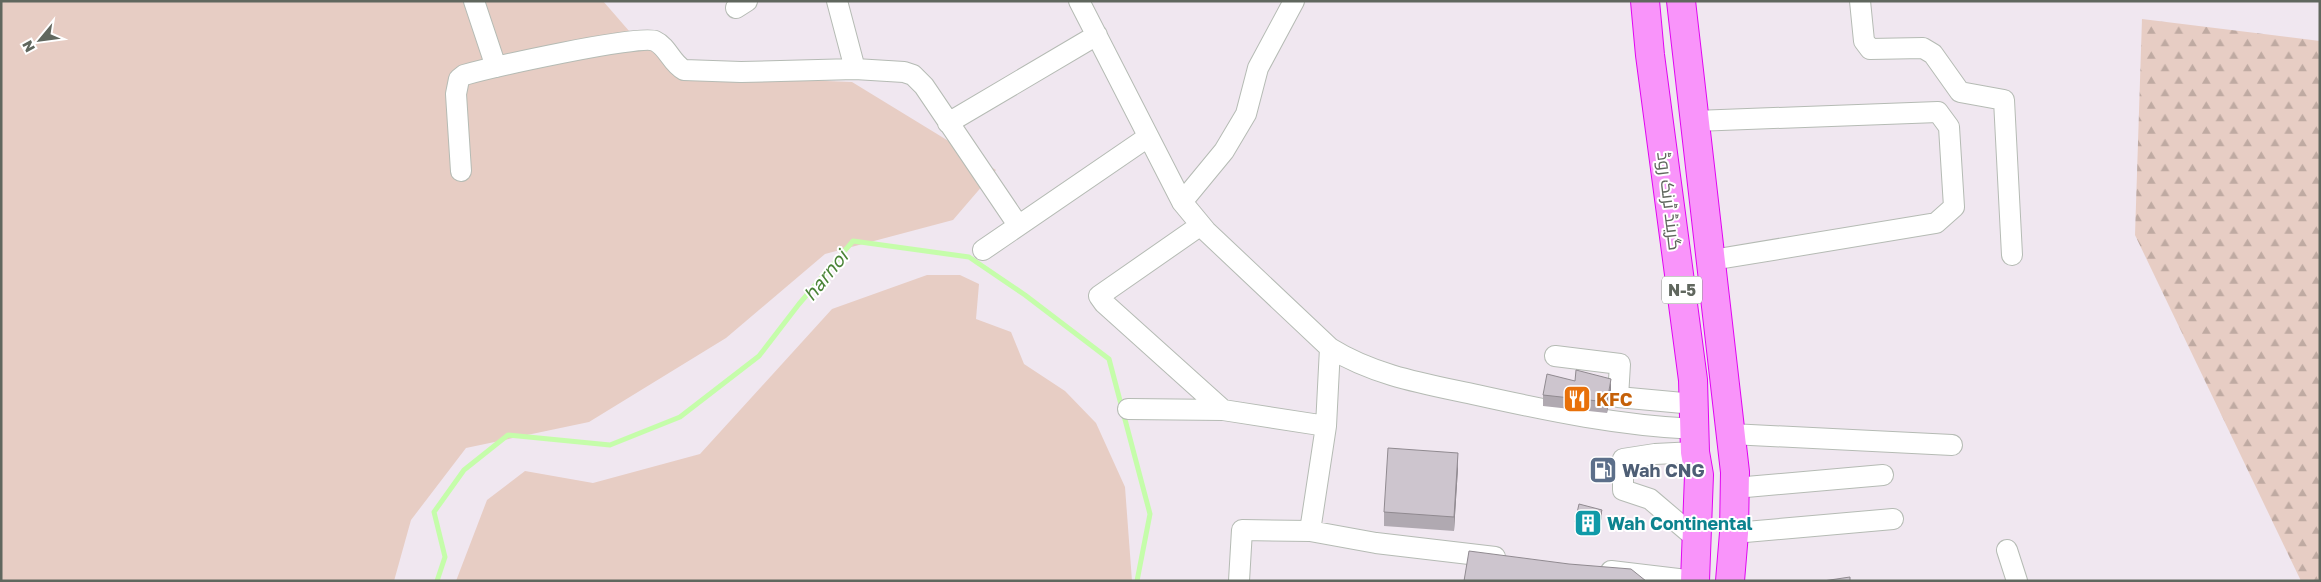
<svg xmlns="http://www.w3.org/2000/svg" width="2321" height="582" font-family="'Golos Text',Cairo,sans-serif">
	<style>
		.green { fill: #e7cdc4 }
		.forest { fill: url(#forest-firs) }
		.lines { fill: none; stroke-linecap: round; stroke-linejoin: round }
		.stream { stroke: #c5fdaa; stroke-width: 5 }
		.minor-casing { stroke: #b5bbb4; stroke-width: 22 }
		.highway-casing { stroke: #e006f1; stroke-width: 30 }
		.minor { stroke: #fff; stroke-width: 20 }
		.highway { stroke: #f994fa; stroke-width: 28 }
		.wall { fill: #b0a9b1 }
		.shaded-wall { fill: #908a90 }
		.building { fill: #cdc5ce; stroke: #908a90 }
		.labels { text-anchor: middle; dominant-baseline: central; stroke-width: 4; stroke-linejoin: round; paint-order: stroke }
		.shield { fill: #fff; stroke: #90958e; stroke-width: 1 }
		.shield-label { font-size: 16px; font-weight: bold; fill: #60675e }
		.street-label { font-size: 18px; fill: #60675e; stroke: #fff }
		.food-label { font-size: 18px; font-weight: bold; fill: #c56008; stroke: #fff; text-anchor: start }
		.service-label { font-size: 18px; font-weight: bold; fill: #4e5e75; stroke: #fff; text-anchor: start }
		.culture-label { font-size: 18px; font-weight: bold; fill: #0d838f; stroke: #fff; text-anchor: start }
		.water-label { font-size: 19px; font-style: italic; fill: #4a8437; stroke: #fff }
	</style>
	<defs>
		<pattern id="forest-firs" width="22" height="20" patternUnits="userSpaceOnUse" patternTransform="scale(1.25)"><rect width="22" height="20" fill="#e7cdc4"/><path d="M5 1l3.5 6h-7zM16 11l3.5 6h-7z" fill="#bfaaa2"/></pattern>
	</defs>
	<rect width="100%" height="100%" fill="#f0e7f0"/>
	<path class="green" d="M1 1H603L636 39 719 77 852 82 996 170 953 220 825 254 726 338 589 422 466 448 411 520 394 581H1Z
		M927 275H960L979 284 976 319 1011 332 1024 364 1065 391 1096 423 1125 487 1132 581H456L487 500 525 471 593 483 700 454 832 309Z"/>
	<path class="forest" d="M2142 19 2320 41V581H2301L2135 235Z"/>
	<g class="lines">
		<path class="stream" d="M437 581 445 557 434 512 464 470 508 435 610 445 680 417 759 356 799 304 853 241 969 257 1025 295 1109 359 1150 514 1137 581"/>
		<g class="minor-casing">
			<path id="minor" d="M474 1 496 67
				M837 1 855 69
				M1079 1 1182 202 1206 231 1330 348C1375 376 1426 384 1477 395 1549 411 1622 426 1695 429
				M1860 1 1864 41 1870 49 1923 48 1933 54 1960 92 2004 100 2012 255
				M736 8 747 1
				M1695 121 1938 112 1949 127 1954 207 1936 223 1712 260
				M948 123 1097 35
				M461 171 456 94 459 79 464 75C489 68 639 34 655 41 668 47 671 63 684 70L741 72 855 69 904 72 913 75 924 86 1018 225
				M1182 202 1224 151 1246 114 1258 68 1294 1
				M1201 225 1099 296 1104 303 1223 410 1326 426
				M983 250 1148 137
				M1555 356 1620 364 1618 397 1694 404
				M1128 409 1223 410
				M1731 434 1952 445
				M1695 452 1655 454 1623 459V490L1650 499 1697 539
				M1735 488 1883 475
				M1310 531 1326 426 1330 348
				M1734 533 1893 519
				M2007 550 2017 581
				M1611 571 1695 581
				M1239 581 1242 530 1310 531 1376 543 1495 557"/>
		</g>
		<g class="highway-casing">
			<path id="highway" d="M1645 1 1650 55 1693 380 1695 452 1699 475 1695 581
				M1681 1 1735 472 1734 533 1730 581"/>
		</g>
		<use href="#minor" class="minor"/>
		<use href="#highway" class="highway"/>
	</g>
	<path class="wall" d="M1611 390 1607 413 1543 406V395Z
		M1458 468 1454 531 1384 526V512Z
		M1602 517 1597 535 1575 529V522Z"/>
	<path class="shaded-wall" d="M1611 379V390L1607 413V402Z
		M1458 453V468L1454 531V517Z
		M1602 510V517L1597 535V527Z"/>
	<path class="building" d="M1576 370 1611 379 1607 402 1543 395 1547 374 1575 381Z
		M1388 448 1458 453 1454 517 1384 512Z
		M1579 504 1602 510 1597 527 1575 522Z
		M1469 551 1569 564 1631 569 1646 581H1464Z
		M1850 577V581H1823Z"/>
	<defs>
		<g id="restaurant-square" transform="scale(1.4375)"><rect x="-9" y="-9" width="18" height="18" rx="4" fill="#e8710a" stroke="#fff"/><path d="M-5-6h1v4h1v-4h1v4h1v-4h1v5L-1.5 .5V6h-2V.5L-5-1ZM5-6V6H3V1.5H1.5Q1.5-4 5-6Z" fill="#fff"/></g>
		<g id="fuel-square" transform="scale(1.4375)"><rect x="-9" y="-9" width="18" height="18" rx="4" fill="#5c6f8a" stroke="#fff"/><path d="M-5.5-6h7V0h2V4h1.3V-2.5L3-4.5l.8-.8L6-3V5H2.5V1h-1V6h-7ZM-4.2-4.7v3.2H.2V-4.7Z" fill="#fff"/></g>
		<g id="building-square" transform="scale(1.4375)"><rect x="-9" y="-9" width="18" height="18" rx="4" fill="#0f9aa8" stroke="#fff"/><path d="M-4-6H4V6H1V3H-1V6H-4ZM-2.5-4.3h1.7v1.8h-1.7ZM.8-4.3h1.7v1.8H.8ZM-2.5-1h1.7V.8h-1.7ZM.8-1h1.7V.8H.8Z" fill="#fff"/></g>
	</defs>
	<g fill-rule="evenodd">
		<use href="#restaurant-square" x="1577" y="399"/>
		<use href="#fuel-square" x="1603" y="470"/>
		<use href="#building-square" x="1588" y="523"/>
	</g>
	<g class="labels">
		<rect class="shield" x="1662" y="276.5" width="40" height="27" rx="4"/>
		<g class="shield-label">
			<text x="1682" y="290">N-5</text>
		</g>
		<g class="street-label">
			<text transform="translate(1670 201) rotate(83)">گرینڈ ٹرنک روڈ</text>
		</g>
		<g class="food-label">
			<text x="1596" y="399">KFC</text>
		</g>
		<g class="service-label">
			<text x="1622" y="470">Wah CNG</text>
		</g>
		<g class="culture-label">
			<text x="1607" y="523">Wah Continental</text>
		</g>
		<g class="water-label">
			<text transform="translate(825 275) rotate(-51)">harnoi</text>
		</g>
	</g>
	<rect width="2321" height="582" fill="none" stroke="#60675e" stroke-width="5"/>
	<g transform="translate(40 40) rotate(241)" stroke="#ffffff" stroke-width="4" paint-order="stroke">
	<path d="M0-4L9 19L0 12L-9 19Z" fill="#60675e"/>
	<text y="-8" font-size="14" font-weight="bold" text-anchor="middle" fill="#60675e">N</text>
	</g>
</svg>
